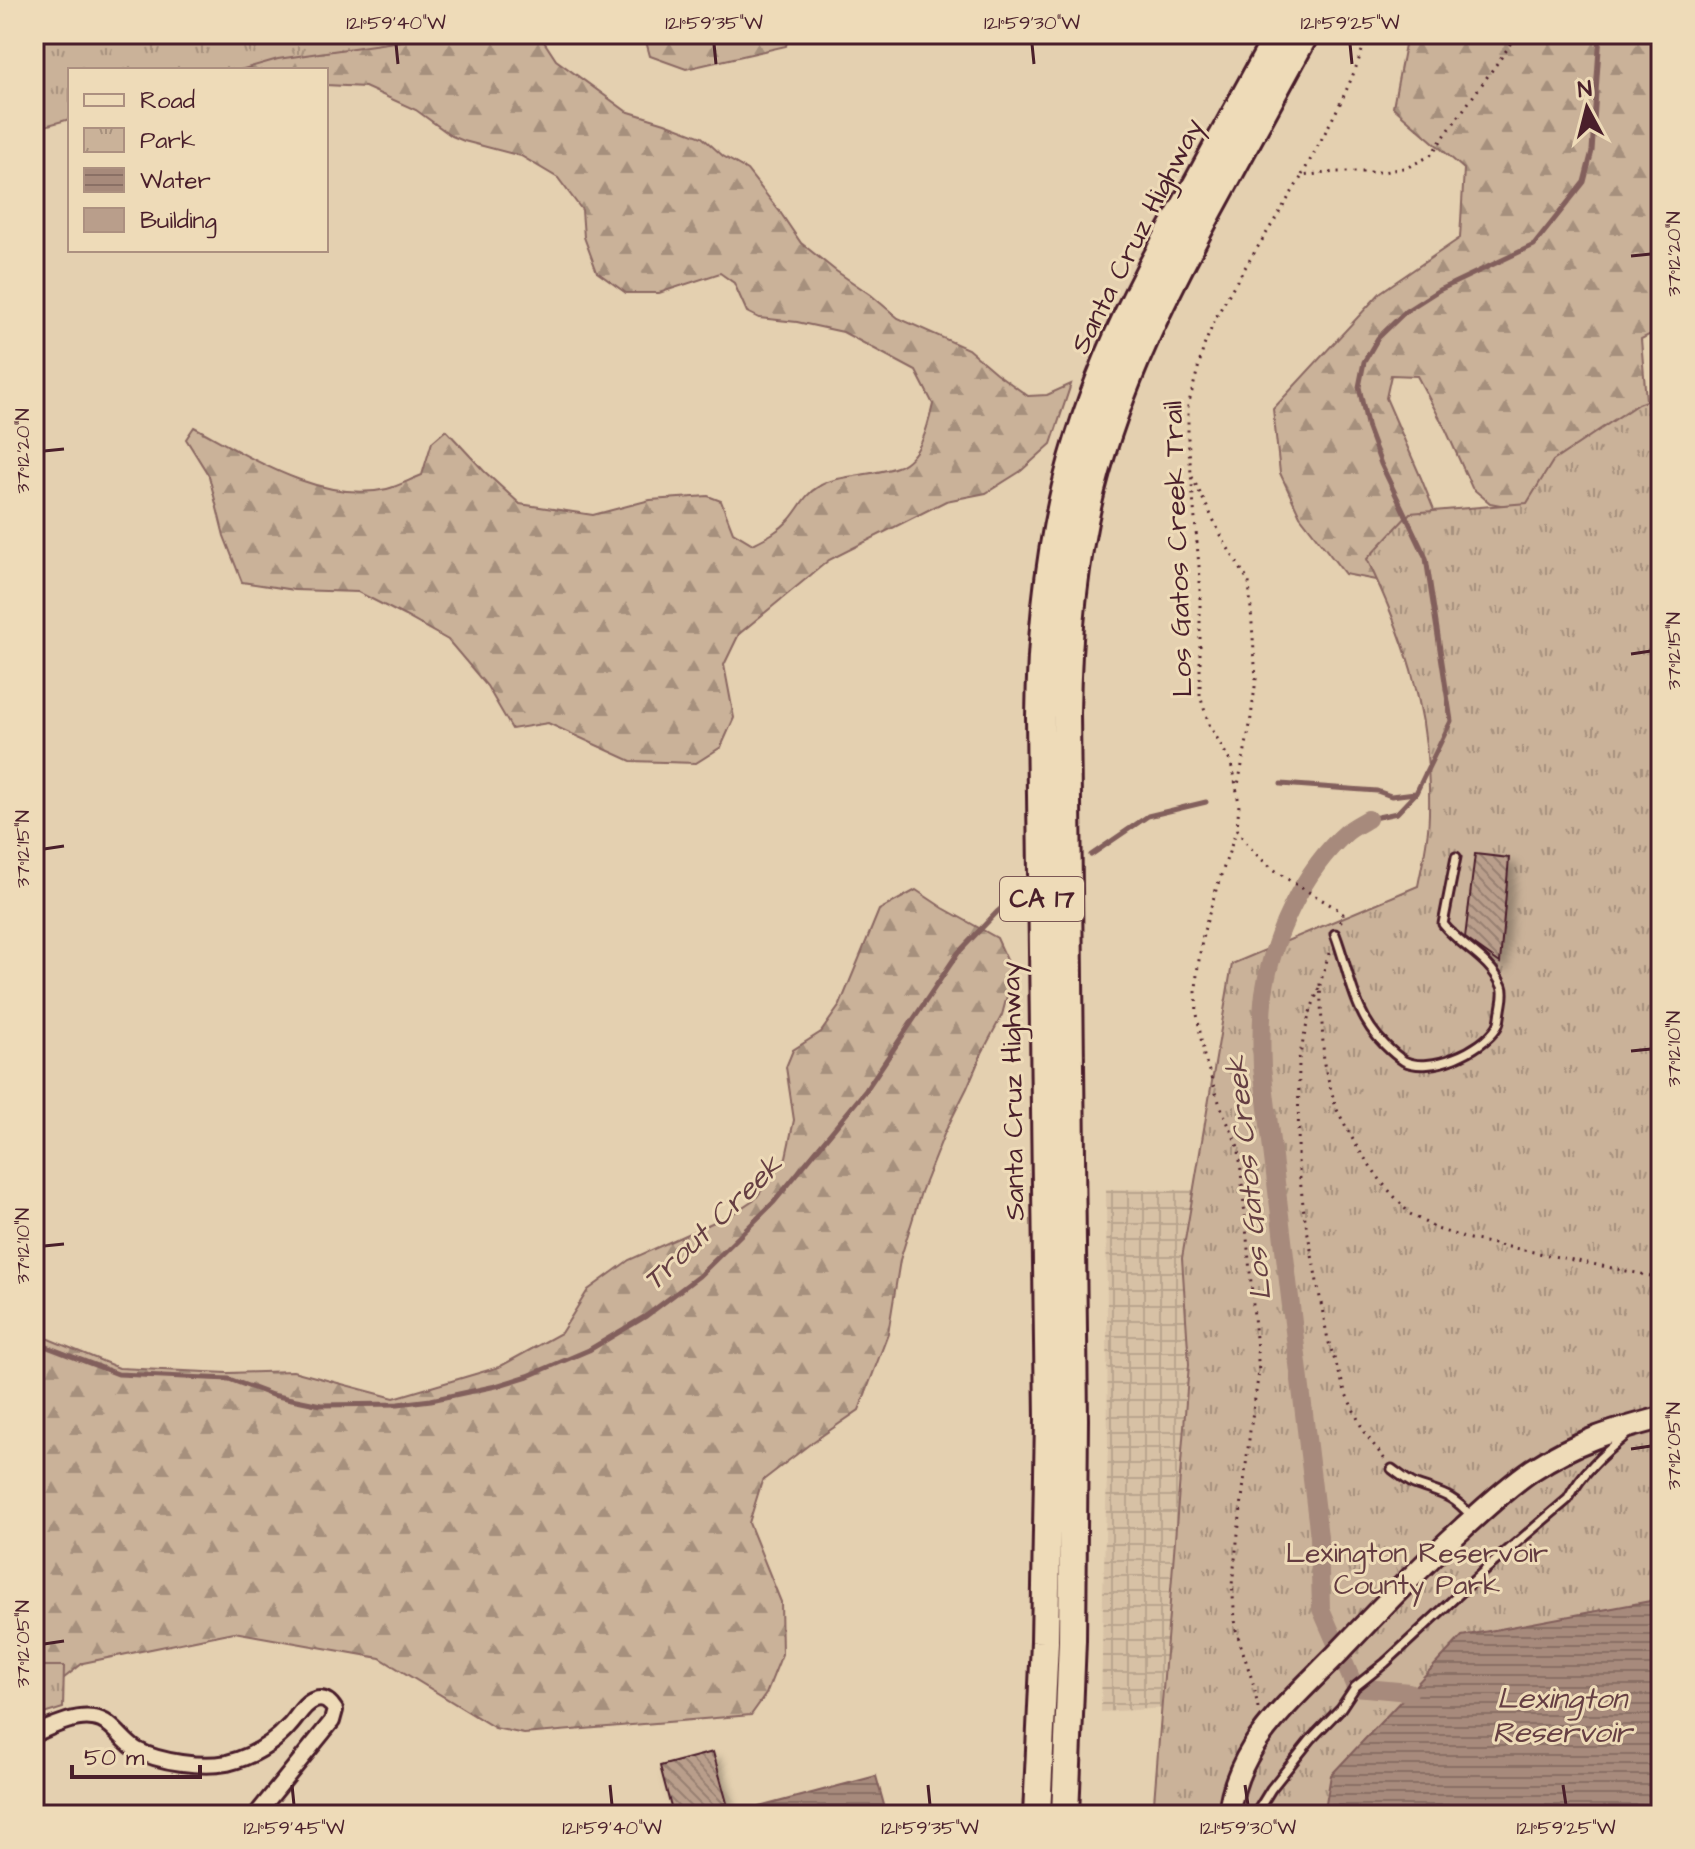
<svg xmlns="http://www.w3.org/2000/svg" width="1695" height="1849" font-family="'Architects Daughter',sans-serif">
	<style>
		.industrial { fill: url(#industrial-grid) }
		.forest { fill: url(#forest-firs); stroke: #8a6862; stroke-width: 2 }
		.park { fill: url(#park-tufts); stroke: #8a6862; stroke-width: 2 }
		.water { fill: url(#water-rules); stroke: #825f5b; stroke-width: 2 }
		.lines { fill: none; stroke-linecap: round; stroke-linejoin: round }
		.stream { stroke: #825f5b; stroke-width: 5 }
		.canal { stroke: #a78a7b; stroke-width: 18 }
		.building { fill: url(#building-back-hatch); stroke: #4a1f2b; stroke-width: 2; filter: url(#shadow) }
		.lane-casing { stroke: #4a1f2b; stroke-width: 13 }
		.street-casing { stroke: #4a1f2b; stroke-width: 20 }
		.secondary-casing { stroke: #4a1f2b; stroke-width: 26 }
		.highway-casing { stroke: #4a1f2b; stroke-width: 32 }
		.path { stroke: #4a1f2b; stroke-width: 3; stroke-dasharray: 2 6; stroke-linecap: butt }
		.lane { stroke: #eedbb8; stroke-width: 7 }
		.street { stroke: #eedbb8; stroke-width: 14 }
		.secondary { stroke: #eedbb8; stroke-width: 20 }
		.highway { stroke: #eedbb8; stroke-width: 26 }
		.ticks { fill: none; stroke: #4a1f2b; stroke-width: 3 }
		.labels { text-anchor: middle; dominant-baseline: central; stroke-width: 6; stroke-linejoin: round; paint-order: stroke }
		.shield { fill: #eedbb8; stroke: #7b5755; stroke-width: 2 }
		.shield-label { font-size: 26px; font-weight: bold; fill: #4a1f2b }
		.street-label { font-size: 28px; fill: #4a1f2b; stroke: #eedbb8 }
		.park-label { font-size: 28px; fill: #643c41; stroke: #eedbb8 }
		.water-label { font-size: 30px; font-style: italic; fill: #663f43; stroke: #eedbb8 }
		.neatline { fill: none; stroke: #4a1f2b; stroke-width: 3 }
		.ticks-label { font-size: 20px; text-anchor: middle; fill: #4a1f2b }
	</style>
	<defs>
		<pattern id="industrial-grid" width="8" height="8" patternUnits="userSpaceOnUse" patternTransform="scale(2)"><rect width="8" height="8" fill="#d7c1a5"/><path d="M0 4h8M4 0v8" fill="none" stroke="#baa58e"/></pattern>
		<pattern id="forest-firs" width="22" height="20" patternUnits="userSpaceOnUse" patternTransform="scale(2)"><rect width="22" height="20" fill="#cab299"/><path d="M5 1l3.5 6h-7zM16 11l3.5 6h-7z" fill="#a6907d"/></pattern>
		<pattern id="park-tufts" width="24" height="20" patternUnits="userSpaceOnUse" patternTransform="scale(2)"><rect width="24" height="20" fill="#cab299"/><path d="M3 7l-1-3M5 7V3M7 7l1-3M15 17l-1-3M17 17v-4M19 17l1-3" fill="none" stroke="#a6907d"/></pattern>
		<pattern id="water-rules" width="6" height="5" patternUnits="userSpaceOnUse" patternTransform="scale(2)"><rect width="6" height="5" fill="#a78a7b"/><path d="M0 2.5h6" fill="none" stroke="#8a7065"/></pattern>
		<pattern id="building-back-hatch" width="6" height="6" patternUnits="userSpaceOnUse" patternTransform="scale(2)"><rect width="6" height="6" fill="#b99e8b"/><path d="M-1 5l2 2M0 0l6 6M5-1l2 2" fill="none" stroke="#988072"/></pattern>
		<filter id="shadow"><feDropShadow dx="7" dy="7" stdDeviation="4" flood-color="#0004"/></filter>
	</defs>
	<rect width="100%" height="100%" fill="#e4d0b0"/>
	<filter id="ink" filterUnits="userSpaceOnUse"><feTurbulence type="fractalNoise" baseFrequency=".0125" numOctaves="2"/><feDisplacementMap in="SourceGraphic" scale="16" xChannelSelector="R" yChannelSelector="G"/><feConvolveMatrix kernelMatrix="1 2 1 2 8 2 1 2 1" color-interpolation-filters="sRGB"/></filter>
	<g filter="url(#ink)">
		<path class="industrial" d="M1106 1189 1248 1191 1265 1702 1101 1712 1103 1597 1108 1447Z"/>
		<path class="forest" d="M161 34H539L556 60 626 111 665 123 702 137 723 156 747 170 780 212 801 243 836 271 871 295 898 318 968 349 996 373 1028 396 1047 395 1071 384 1051 444 1021 471 986 493 946 501 829 560 739 634 724 665 734 718 721 747 696 763 631 761 548 723 512 729 487 686 448 640 405 616 358 592 294 590 242 582 224 536 209 476 186 439 194 427C250 457 321 504 387 489 399 486 411 479 422 475L432 442 446 430 484 471 520 504 593 515 650 500 708 496 721 501 733 532 753 544C767 537 779 531 789 520 799 509 805 494 818 487 828 480 842 478 854 476 868 473 884 472 897 467 921 458 928 426 933 404L916 371 843 332 797 322 759 318 747 312 734 283 720 273 659 293H626L597 272 584 237 582 210 558 178 521 156 464 141 452 136 416 110 365 87 326 85V70H251L192 49Z
			M644 34H789L786 46 686 69 650 56Z
			M1407 34H1661V329L1641 339 1647 412 1641 464 1516 508 1490 503 1472 488 1446 430 1417 376 1391 375 1386 398 1421 478 1452 555 1396 584 1345 574 1300 516 1280 473 1273 409 1381 292 1460 238 1464 169 1393 107Z
			M916 890 943 908 997 938 1013 973 1002 1015 982 1053 967 1088 945 1132 921 1192 900 1260 888 1334 859 1410 810 1444 762 1481 749 1523 781 1602 782 1654 766 1694 751 1715 524 1734 495 1728 380 1658 234 1632 83 1663 34 1702V1333L119 1368 228 1373 293 1371 394 1398 499 1367 561 1333 588 1290 629 1260 732 1214 756 1198 786 1157 794 1120 786 1067 793 1050 821 1032 840 1005 879 910Z"/>
		<path class="park" d="M34 34H449L278 59 240 70H70V119L34 129Z
			M1661 395V1815H1153L1189 1364 1182 1258 1232 964 1418 886C1421 870 1425 854 1427 837 1430 821 1429 805 1429 788 1427 701 1404 637 1367 559L1410 513 1527 503 1553 461 1638 404Z
			M34 1666H64L63 1708 34 1717Z"/>
		<path class="water" d="M1661 1599V1815H1324L1331 1775 1462 1636Z
			M876 1776 886 1812 874 1815H729Z"/>
		<g class="lines">
			<path class="stream" d="M1281 784 1377 791 1391 796 1415 793
				M1368 819 1397 813 1416 793 1451 721 1426 558 1381 464 1368 429 1359 387 1364 362 1378 338 1406 311 1439 290 1534 245 1584 182 1592 151 1600 34
				M1091 855 1148 816 1206 802
				M34 1342 118 1374 229 1379 272 1395 321 1405 398 1404 431 1400 496 1386 528 1376 589 1350 646 1316 699 1276 774 1202 866 1090 958 953 997 912 1027 887"/>
			<path class="canal" d="M1368 819C1361 823 1353 827 1347 832 1304 869 1272 938 1264 993 1261 1018 1261 1042 1262 1067L1319 1537 1321 1609 1355 1687 1409 1692"/>
		</g>
		<path class="building" d="M1475 854 1509 858 1500 963 1465 938Z
			M713 1752 727 1803 683 1815H673L660 1766Z"/>
		<g class="lines">
			<g class="lane-casing">
				<path id="lane" d="M1335 934C1350 973 1353 1014 1385 1045 1390 1050 1398 1057 1404 1061 1430 1074 1482 1051 1497 1027 1500 1023 1500 1015 1501 1010 1502 1002 1505 993 1502 986 1489 957 1462 948 1443 924L1456 857
					M1392 1469C1399 1474 1406 1480 1414 1484 1440 1494 1451 1493 1471 1516
					M1257 1812 1271 1789 1311 1739 1341 1708 1355 1687 1385 1663 1486 1569 1568 1499C1582 1473 1603 1454 1625 1436"/>
			</g>
			<g class="street-casing">
				<path id="street" d="M34 1734C51 1727 74 1715 93 1718 112 1720 122 1741 137 1750 159 1762 202 1768 227 1763 251 1757 273 1744 289 1726 297 1718 304 1703 315 1700 324 1697 330 1702 335 1710L332 1721 256 1815"/>
			</g>
			<g class="secondary-casing">
				<path id="secondary" d="M1229 1815C1231 1791 1240 1768 1253 1747 1275 1713 1310 1682 1338 1653 1379 1610 1419 1568 1463 1528 1485 1508 1507 1487 1532 1470 1577 1441 1611 1431 1661 1418"/>
			</g>
			<g class="highway-casing">
				<path id="highway" d="M1037 1815 1045 1642 1049 1419 1040 717C1041 624 1051 528 1079 439 1097 380 1122 324 1150 270L1279 34
					M1065 1815 1072 1640 1074 1420 1066 713C1067 638 1073 562 1091 490 1118 384 1166 289 1218 194 1247 141 1276 87 1305 34"/>
			</g>
			<path class="path" d="M1302 175C1327 129 1353 85 1367 34
				M1192 477 1226 545 1249 582 1256 679 1250 725 1238 785
				M1237 829C1259 868 1302 887 1339 910L1343 914 1340 924
				M1329 953 1320 984 1324 1064 1336 1108 1358 1149 1384 1185 1410 1214 1437 1229 1465 1238 1661 1278
				M1319 988 1309 1015 1299 1059 1298 1161 1304 1213 1328 1340 1346 1394 1364 1432 1386 1461
				M1258 1708 1254 1686 1236 1630 1232 1585 1250 1431 1259 1372 1239 1149 1220 1105 1204 1056 1197 1014 1196 993 1197 973 1203 934 1216 890 1237 829 1239 804 1234 774 1230 761 1209 724 1200 696V578L1188 438V406L1204 346 1216 317 1233 287 1302 176 1335 172H1383L1408 167 1430 156 1508 48 1515 34"/>
			<use href="#lane" class="lane"/>
			<use href="#street" class="street"/>
			<use href="#secondary" class="secondary"/>
			<use href="#highway" class="highway"/>
		</g>
	</g>
	<path class="ticks" d="M396 44 398 64M714 44 716 64M1032 44 1034 64M1350 44 1352 64M1631 256 1651 254M44 451 64 449M1631 654 1651 651M44 849 64 846M1631 1051 1651 1049M44 1246 64 1244M1631 1449 1651 1446M44 1644 64 1641M292 1785 294 1805M610 1785 612 1805M928 1785 930 1805M1245 1785 1248 1805M1563 1785 1566 1805"/>
	<g class="labels">
		<rect class="shield" x="1000" y="877" width="84" height="44" rx="6"/>
		<g class="shield-label">
			<text x="1042" y="899">CA 17</text>
		</g>
		<g class="street-label">
			<text transform="translate(1137 236) rotate(-63)">Santa Cruz Highway</text>
			<text transform="translate(1178 549) rotate(-92)">Los Gatos Creek Trail</text>
			<text transform="translate(1013 1091) rotate(-91)">Santa Cruz Highway</text>
		</g>
		<g class="park-label">
			<text x="1417" y="1553">Lexington Reservoir<tspan x="1417" dy="32">County Park</tspan></text>
		</g>
		<g class="water-label">
			<text transform="translate(1249 1178) rotate(-96)">Los Gatos Creek</text>
			<text transform="translate(713 1223) rotate(-44)">Trout Creek</text>
			<text x="1562" y="1699">Lexington<tspan x="1562" dy="34">Reservoir</tspan></text>
		</g>
	</g>
	<rect width="1695" height="1849" fill="none" stroke="#eedbb8" stroke-width="88"/>
	<rect x="68" y="68" width="260" height="184" fill="#eedbb8" stroke="#ac9080" stroke-width="2"/>
	<rect x="84" y="94" width="40" height="12" fill="#eedbb8" stroke="#ac9080" stroke-width="2"/>
	<text x="140" y="108" font-size="24" fill="#4a1f2b">Road</text>
	<rect x="84" y="128" width="40" height="24" fill="url(#park-tufts)" stroke="#ac9080" stroke-width="2"/>
	<text x="140" y="148" font-size="24" fill="#4a1f2b">Park</text>
	<rect x="84" y="168" width="40" height="24" fill="url(#water-rules)" stroke="#ac9080" stroke-width="2"/>
	<text x="140" y="188" font-size="24" fill="#4a1f2b">Water</text>
	<rect x="84" y="208" width="40" height="24" fill="#b99e8b" stroke="#ac9080" stroke-width="2"/>
	<text x="140" y="228" font-size="24" fill="#4a1f2b">Building</text>
	<g transform="translate(1587 108) rotate(353)" stroke="#eedbb8" stroke-width="6" paint-order="stroke">
	<path d="M0-6L14 30L0 20L-14 30Z" fill="#4a1f2b"/>
	<text y="-12" font-size="22" font-weight="bold" text-anchor="middle" fill="#4a1f2b">N</text>
	</g>
	<path d="M72 1765v12h128v-12" fill="none" stroke="#4a1f2b" stroke-width="4"/>
	<text x="84" y="1765" font-size="24" fill="#4a1f2b" stroke="#eedbb8" stroke-width="6" paint-order="stroke">50 m</text>
	<rect x="44" y="44" width="1607" height="1761" class="neatline"/>
	<g class="ticks-label">
		<text x="396" y="29">121°59'40"W</text>
		<text x="714" y="29">121°59'35"W</text>
		<text x="1032" y="29">121°59'30"W</text>
		<text x="1350" y="29">121°59'25"W</text>
		<text transform="translate(1673 254) rotate(-90)" y="7">37°12'20"N</text>
		<text transform="translate(22 451) rotate(-90)" y="7">37°12'20"N</text>
		<text transform="translate(1673 651) rotate(-90)" y="7">37°12'15"N</text>
		<text transform="translate(22 849) rotate(-90)" y="7">37°12'15"N</text>
		<text transform="translate(1673 1049) rotate(-90)" y="7">37°12'10"N</text>
		<text transform="translate(22 1246) rotate(-90)" y="7">37°12'10"N</text>
		<text transform="translate(1673 1446) rotate(-90)" y="7">37°12'05"N</text>
		<text transform="translate(22 1644) rotate(-90)" y="7">37°12'05"N</text>
		<text x="294" y="1834">121°59'45"W</text>
		<text x="612" y="1834">121°59'40"W</text>
		<text x="930" y="1834">121°59'35"W</text>
		<text x="1248" y="1834">121°59'30"W</text>
		<text x="1566" y="1834">121°59'25"W</text>
	</g>
</svg>
